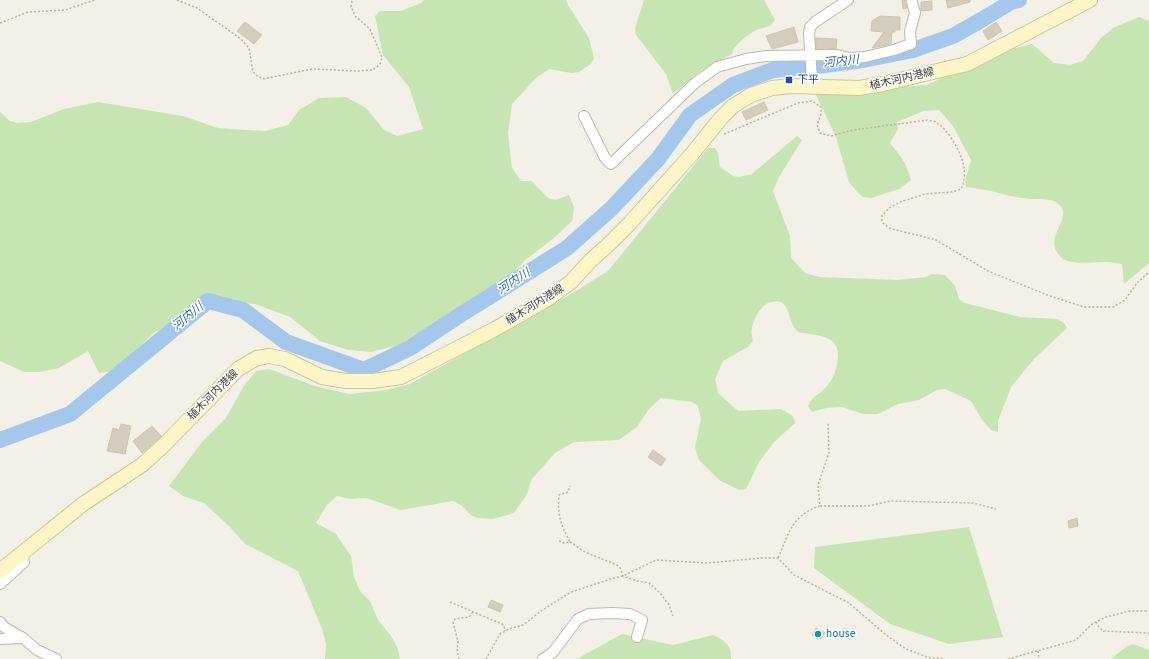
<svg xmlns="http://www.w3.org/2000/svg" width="1149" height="659" font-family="Overpass,'Noto Sans JP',sans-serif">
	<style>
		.green { fill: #c7e5b2 }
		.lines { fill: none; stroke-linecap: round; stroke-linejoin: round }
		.river { stroke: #a6c7ec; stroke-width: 16 }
		.building { fill: #d3cdbd; stroke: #cec6b1 }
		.minor-casing { stroke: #bdb9aa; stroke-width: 12 }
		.secondary-casing { stroke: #d0c898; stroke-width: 16 }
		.path { stroke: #beb69c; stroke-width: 1.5; stroke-dasharray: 2 2; stroke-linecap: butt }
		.minor { stroke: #fff; stroke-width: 10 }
		.secondary { stroke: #fbf5c8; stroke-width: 14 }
		.transit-dot { fill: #1a4fb4; stroke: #fff; stroke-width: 1.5 }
		.culture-dot { fill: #0f9aa8; stroke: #fff; stroke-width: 1.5 }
		.labels { text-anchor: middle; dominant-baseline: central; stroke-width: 3; stroke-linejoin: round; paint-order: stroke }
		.street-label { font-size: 11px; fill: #454136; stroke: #fff }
		.transit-label { font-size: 11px; fill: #164399; stroke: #fff; text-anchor: start }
		.culture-label { font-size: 11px; fill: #0d838f; stroke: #fff; text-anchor: start }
		.water-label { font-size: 12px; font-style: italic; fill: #356bab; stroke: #fff }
	</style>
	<rect width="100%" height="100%" fill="#f2f0e7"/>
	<path class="green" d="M424 0H566L568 5 589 38 594 58 591 64 579 72 571 73 550 69 537 77 512 104 508 133 512 168 521 181H532L548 198 556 200 569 195 574 207 572 221 554 238 524 261 510 278 474 305 399 345 371 352 348 350 320 341 290 317 255 304 225 302 210 306 155 332 113 371 99 373 88 351 59 368 39 372H24L0 361V112L10 121 17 123 31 122 64 109 98 102 183 116 218 128 265 131 288 125 299 110 319 98 346 97 366 108 384 130 397 136 423 129 409 87 383 55 375 16 380 11H401L421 3Z
		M644 0H764L775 20 770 26 756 30 744 38 734 48 732 54 699 72 673 94 666 74 636 35 635 28Z
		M1139 17 1149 21V263L1124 284 1122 264C1117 263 1112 262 1107 262 1094 261 1069 267 1060 256 1043 239 1069 222 1062 208 1060 204 1054 200 1050 200 1041 198 1031 200 1022 198 1011 197 1001 193 990 191 982 189 974 188 966 187L965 181 971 160 953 126 939 110 924 111 897 122 898 129 890 143C902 158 906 162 911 180L899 189 871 198 863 197 858 193 849 182 836 137 815 93 926 85 1004 51 1032 44 1054 63 1070 65 1083 61 1101 38 1113 28Z
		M797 136 802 140 779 177 773 191 790 236 791 258 805 273 819 277 898 280 926 277 932 274 945 275 955 286 959 299 965 303 1020 317 1057 319 1063 322 1067 328 1034 359 1011 387 998 421V432L991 430 982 420 971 401 945 389 937 390 919 400 898 404 878 414H863L842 407 826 408 812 412 808 406C812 396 819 395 826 387 834 379 837 368 838 357 839 336 820 336 805 333 802 333 799 333 797 331 787 322 791 297 772 302 765 303 762 307 758 313 752 322 750 330 753 341L748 347 723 361 715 379 718 393 738 411 781 409 793 416 795 423 774 442 759 462 746 489 739 490 719 480 699 460 695 447 701 419 698 406 692 402 661 398 649 409 637 427 619 440 574 442 555 453 531 480 527 494 514 513 493 519 477 518 471 515 461 505 453 501 401 510 366 498 351 499 337 496 327 505 316 523 336 534 351 556 354 577 360 591 370 601 378 620 391 636 398 649 400 659H325L326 644 322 629 298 571 245 544 231 528 204 503 183 496 169 486 202 442 226 418 243 387 256 371 269 369 315 386 349 394 386 390 410 384 571 294 608 271 708 148H715L718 153 720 167 733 176 739 177 752 174Z
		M969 527 1003 637 949 644 890 624 814 568 815 547Z
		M622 634 673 645 713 635C724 640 732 645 731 659H578L584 655Z
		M1133 644 1149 650V659H1111L1127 646Z"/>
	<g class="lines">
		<path class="river" d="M0 440 70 414 208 301 243 310 286 342 364 370 410 348 460 315 567 248 612 208 658 159 690 115 733 85 773 70 825 65 863 60 913 50 953 36 983 19 1011 2 1019 0"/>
	</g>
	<path class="building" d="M902 0H906L907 8 903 9Z
		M946 0H970V2L948 8Z
		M932 1V10L921 11V2Z
		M880 16 900 17V30H895V32H892L891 44 872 48 884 32 871 31 872 21Z
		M245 22 262 35 254 44 237 31Z
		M996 22 1002 31 988 40 983 31Z
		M794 27 798 42 772 49 766 36Z
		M816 38 837 39 836 49 825 48 824 49H816Z
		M764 102 768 110 746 120 742 112Z
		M121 424 131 426 125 454 107 451 113 428 119 430Z
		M152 426 161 436 142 453 133 441Z
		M653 450 666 459 661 466 648 457Z
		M1077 518 1078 526 1069 528 1068 521Z
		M491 600 503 605 500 612 488 607Z
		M816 628 825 633 821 639 812 635Z"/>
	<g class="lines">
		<g class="minor-casing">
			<path id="minor" d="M810 86 812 80 809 34 810 27 815 22 848 0
				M584 116 605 158 611 164 695 83 717 67 746 59 766 56 837 55 850 58 865 57 894 50 911 44 910 31 915 13 912 2
				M0 584 24 562 22 554
				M0 622 4 627 23 638 37 650 56 659
				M0 639 23 638
				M543 659 553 652 578 619 589 614 612 613 630 614 642 620 637 637"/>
		</g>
		<g class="secondary-casing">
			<path id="secondary" d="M0 571 83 504 142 465 165 444 238 369 257 358 269 356 285 359 322 377 346 381H373L401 377 495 329 546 300 571 282 590 261 607 246 630 223 692 154 721 118 733 106 751 95 772 88 791 86 859 88 883 84 920 75 967 64 1090 0"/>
		</g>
		<path class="path" d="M177 0 197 8 241 39 249 48 253 72 257 76 263 79 312 69 358 71 373 70 380 64 382 57 370 29 355 16 351 6 352 0
			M0 23 28 12 65 10 95 0
			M724 134 798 103 812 101 821 107V114L817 125 820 133 831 136 853 130 928 120C931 121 935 121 937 123 948 129 963 155 964 168 965 174 964 183 961 189L952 192 925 194 900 202 889 208 882 216V222L889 228 936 240 988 271 1047 295 1084 307H1113L1125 300 1137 283 1149 272
			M820 506H868L890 501 973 503 996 509
			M559 541 564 543 570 542C561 525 557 515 559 495L568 492 570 486
			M570 542 585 552 617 565 620 568 623 576 637 581 649 583 660 593 669 605 673 616
			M778 558C789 533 792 515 820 506L818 485 829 453 828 423
			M450 602 504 625 505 631
			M1096 622 1098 626 1103 631 1149 633
			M1038 651 1039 659
			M459 659 457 649 458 642 453 622 455 619 469 617 473 612
			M486 659 500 634 509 629 523 625 541 611 571 592 611 579 623 576 656 560 707 563 762 558H778L794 575 849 603 886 635 906 649 927 657 945 659
			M1008 659 1076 640 1092 624 1106 617 1130 611H1149"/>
		<use href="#minor" class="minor"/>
		<use href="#secondary" class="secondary"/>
	</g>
	<rect class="transit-dot" x="785" y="76" width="8" height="8" rx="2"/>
	<circle class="culture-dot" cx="818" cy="634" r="4"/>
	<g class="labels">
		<g class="street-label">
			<text transform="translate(902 79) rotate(-13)">植木河内港線</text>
			<text transform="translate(535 305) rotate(-32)">植木河内港線</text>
			<text transform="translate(213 395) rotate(-45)">植木河内港線</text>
		</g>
		<g class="transit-label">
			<text x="797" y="80">下平</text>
		</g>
		<g class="culture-label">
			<text x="826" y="634">house</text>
		</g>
		<g class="water-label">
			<text transform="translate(841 62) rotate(-6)">河内川</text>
			<text transform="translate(514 282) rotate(-33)">河内川</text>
			<text transform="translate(188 317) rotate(-39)">河内川</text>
		</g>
	</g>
</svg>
